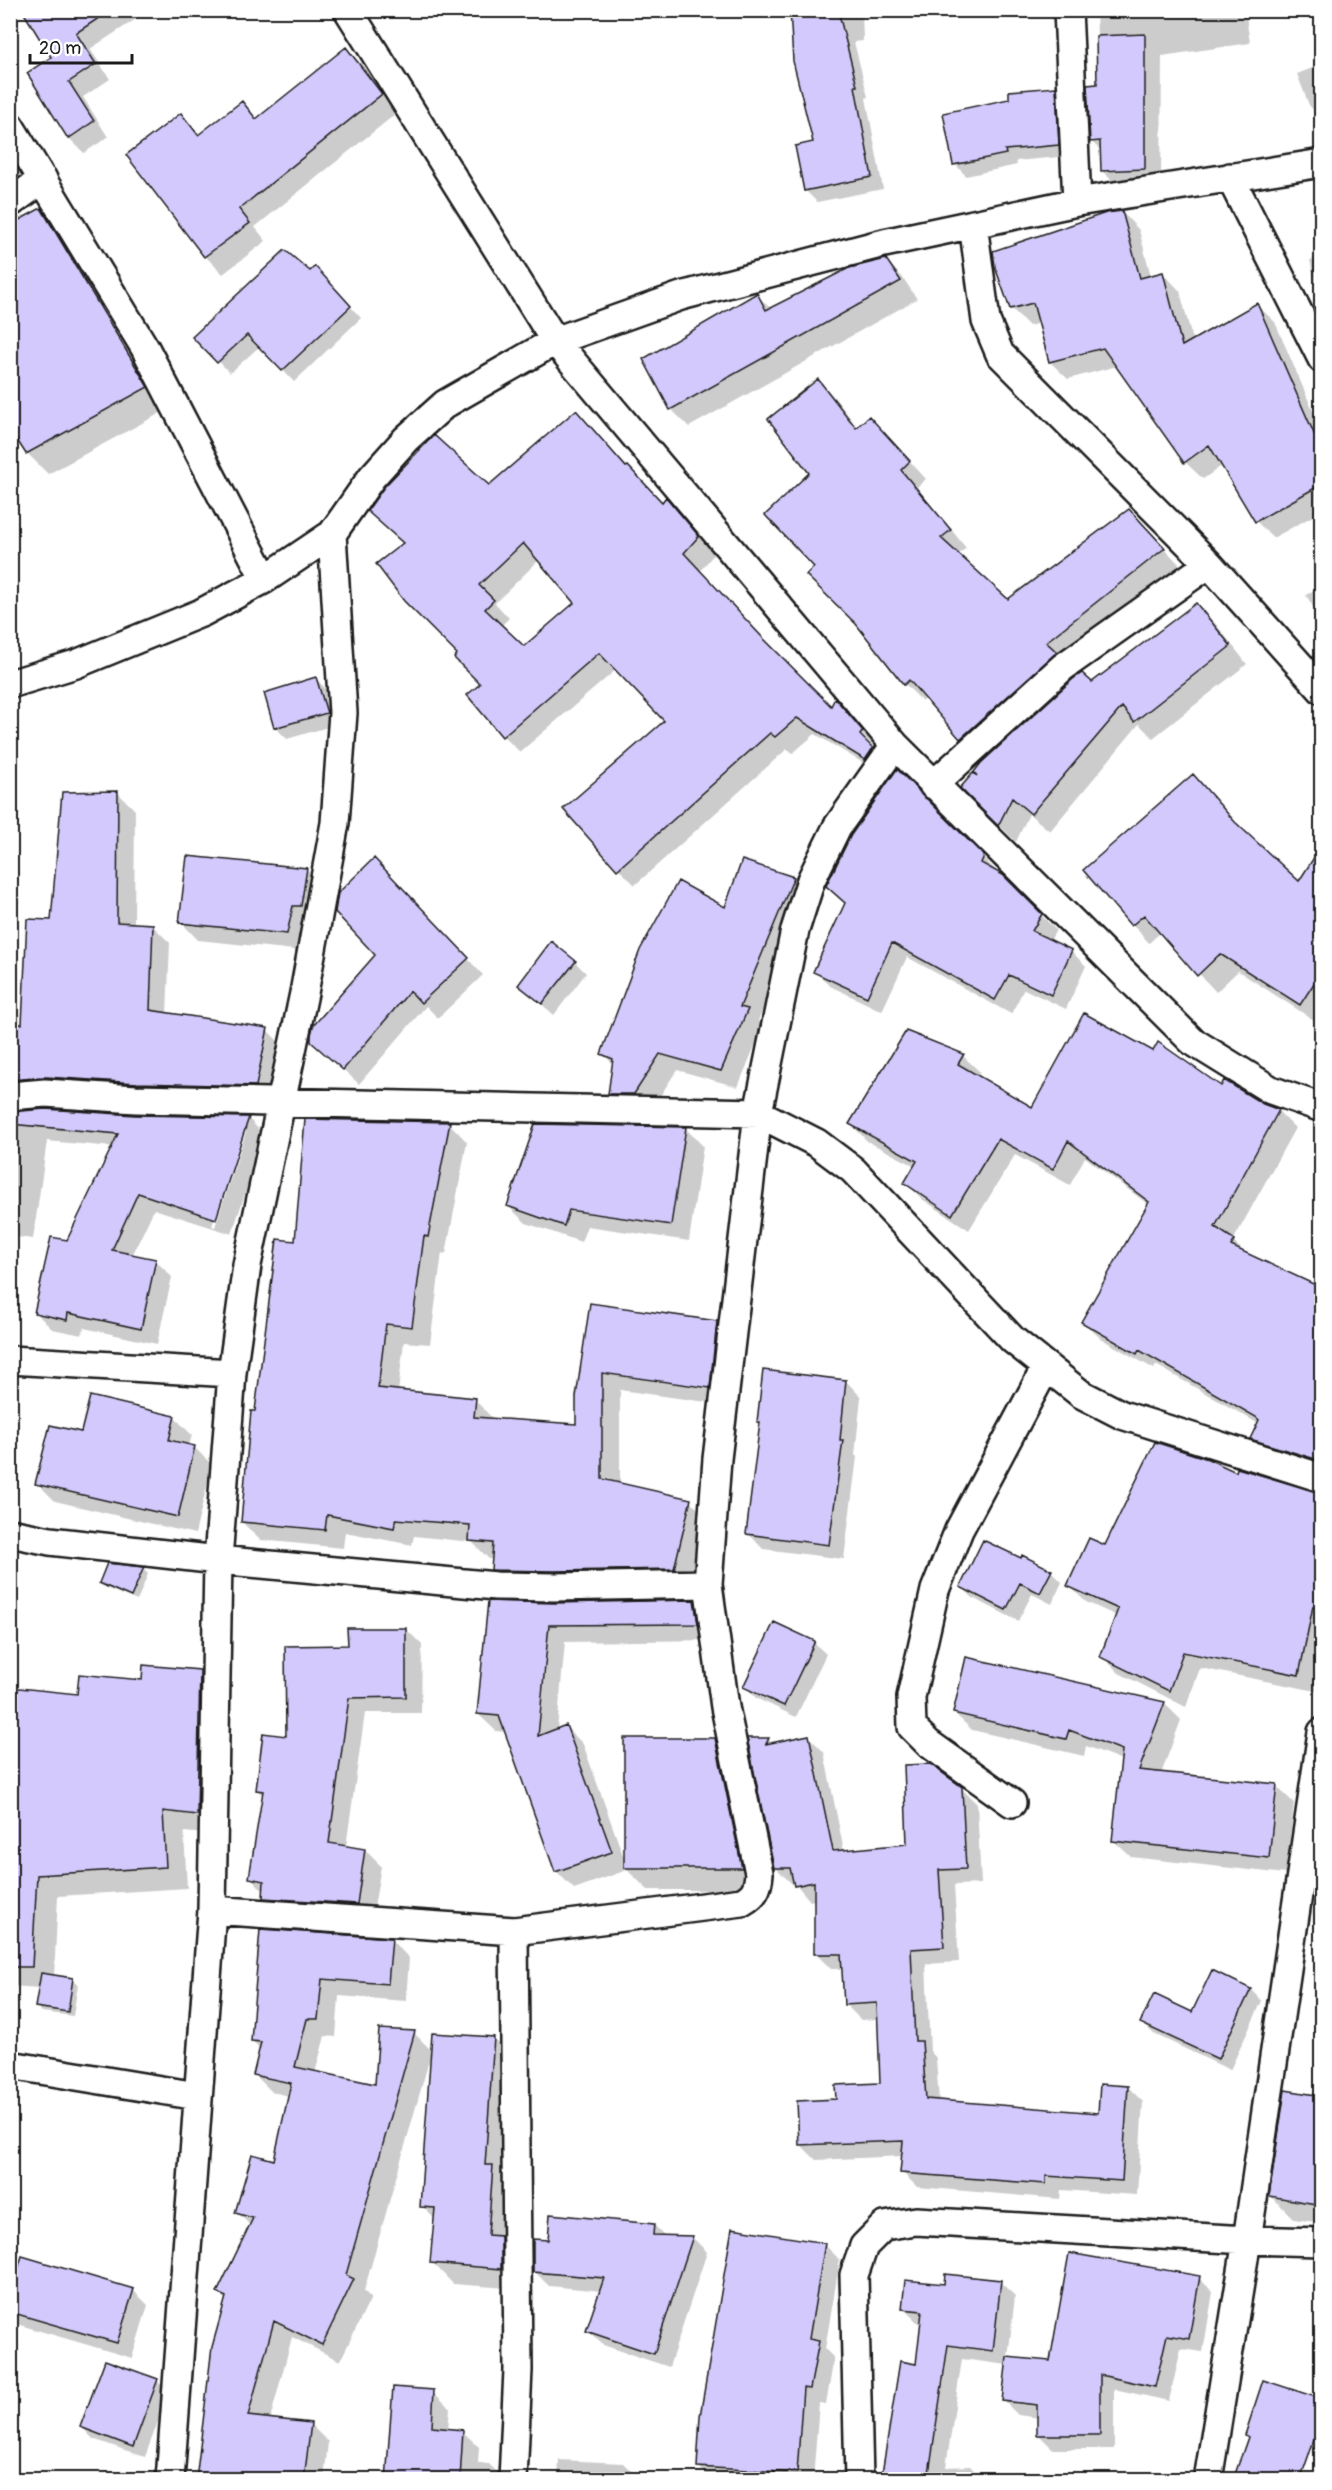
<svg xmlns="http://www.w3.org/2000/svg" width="1332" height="2490" font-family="Pangolin,sans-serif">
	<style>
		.shadow { fill: #0003; fill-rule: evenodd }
		.building { fill: #d3c9fc; stroke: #1c1c1c; stroke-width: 1.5; fill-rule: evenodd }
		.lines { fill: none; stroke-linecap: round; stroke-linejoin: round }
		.minor-casing { stroke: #1c1c1c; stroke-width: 32 }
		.minor { stroke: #fff; stroke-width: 27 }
	</style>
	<rect width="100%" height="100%" fill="#fff"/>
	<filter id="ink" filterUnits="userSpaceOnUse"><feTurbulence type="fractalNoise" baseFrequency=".0167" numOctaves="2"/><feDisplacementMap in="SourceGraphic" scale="12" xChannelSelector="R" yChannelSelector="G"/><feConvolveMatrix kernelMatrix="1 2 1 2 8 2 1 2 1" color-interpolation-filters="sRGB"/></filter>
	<g filter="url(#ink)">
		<path class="shadow" d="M23 10H150L90 49 110 79 83 97 108 137 84 153 69 138 53 58Z
			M792 10H862L863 41 854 42 868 97 866 98 883 189 817 202 805 190 815 143Z
			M1096 10H1240L1246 16 1250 43 1162 56 1161 185 1119 187 1102 171 1101 151 1091 141 1099 85Z
			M346 49 364 66 398 112 255 227 266 241 223 274 205 256 128 156 181 115 200 135 242 103 258 119Z
			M1320 65 1322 108 1314 111 1309 105 1297 74Z
			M1055 89 1067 100 1070 156 1016 161 1017 165 966 176 955 164Z
			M10 146 31 182 10 195Z
			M41 210 62 231 168 409 48 474 27 453 10 426Z
			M1122 212 1139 230 1151 276 1163 273 1180 291 1193 342 1257 305 1275 322 1322 432V511L1273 538 1256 521 1223 465 1203 479 1185 462 1117 366 1068 379 1050 362 1040 323 1029 326 1011 308Z
			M1322 257V315L1310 260Z
			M886 260 903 278 917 299 689 427 672 410 645 359 757 295 771 309Z
			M310 273 326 280 361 318 294 382 260 346 230 373 195 337Z
			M818 381 835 398 858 428 886 435 926 479 917 487 966 548 958 555 1008 601 1145 528 1181 566 1062 659 978 755 926 697 922 701 905 684 816 567 811 473Z
			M576 412 662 504 666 499 682 516 714 554 700 571 831 708 836 701 852 717 879 749 878 751 856 729 854 731 889 766 883 775 815 734 793 753 787 749 635 885 618 868 666 721 617 669 520 752 503 736 482 684 459 654 404 544 386 528 489 487ZM539 560 576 603 524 648 501 626 509 618 495 603Z
			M1322 585V622L1306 595Z
			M1196 605 1214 622 1247 664 1153 738 1139 724 1050 831 1029 814 1016 842 962 788 1092 684Z
			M10 630 20 651 10 654Z
			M316 679 327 690 338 724 287 739 276 728 266 694Z
			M897 772 1056 930 1050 941 1071 951 1086 966 1066 1009 1024 989 1011 1014 907 957 882 1011 830 986 815 971 846 904Z
			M1193 776 1245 834 1299 883 1322 857V1015L1317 1022 1238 971 1216 992 1161 932 1149 943 1085 871Z
			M118 793 135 810 134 925 153 926 170 943 167 1014 267 1030 284 1047 273 1103 26 1097 10 1082V1054L24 1026 53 921Z
			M306 869 324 887 304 951 198 940 181 922Z
			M390 876 483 975 438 1018 426 1006 359 1084 312 1041 378 954Z
			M793 878 810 895 758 1021 763 1026 738 1087 677 1070 650 1111 626 1110 609 1093 614 1065 602 1053 725 909Z
			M575 962 586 973 554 1015 520 985Z
			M963 1056 980 1072 977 1077 1033 1109 1221 1088 1278 1111 1295 1128 1233 1241 1247 1255 1322 1290V1472L1269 1455 1252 1439 1259 1424 1156 1365 1154 1369 1100 1338 1083 1321 1149 1205 1085 1157 1070 1185 1015 1155 969 1230 922 1199 905 1182 915 1166 867 1141 851 1124Z
			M10 1112 249 1119 264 1135 232 1234 154 1209 132 1256 156 1261 172 1277 157 1344 84 1328 82 1335 52 1329 36 1313 113 1147 47 1141 33 1239 10 1236ZM243 1132H246L215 1227 212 1226Z
			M449 1123 467 1142 446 1254 442 1253 430 1344 404 1342 398 1392 475 1400 494 1420 577 1426 591 1305 717 1323 735 1341 728 1405 620 1390V1485L690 1501 708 1519 692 1587H510L492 1569 493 1559H489L472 1542 414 1536 412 1545 345 1532 343 1548 260 1540 242 1522 256 1413 296 1243Z
			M686 1129 703 1146 689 1241 587 1226 581 1242 526 1223 508 1206Z
			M846 1381 861 1397 855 1455 857 1457 844 1559 763 1549 748 1533 762 1425 759 1421Z
			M174 1417 192 1435 189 1446 194 1447 212 1465 195 1534 55 1501 37 1483 82 1434Z
			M1236 1474 1322 1495V1663L1316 1691 1200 1668 1186 1707 1119 1673 1102 1656 1117 1616 1086 1602 1069 1586 1106 1547Z
			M1022 1560 1051 1571 1062 1582 1052 1604 1032 1594 1018 1621 973 1598 962 1587Z
			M108 1565 143 1569 148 1574 137 1601 106 1588 101 1583Z
			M694 1602 711 1619 714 1640 565 1642 557 1730 566 1727 583 1744 625 1861 715 1739 738 1762 764 1890H648L627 1870 574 1889 557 1872 506 1732 496 1731 478 1714 554 1604Z
			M406 1629 422 1645 421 1713H365L346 1847 365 1850 381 1866 372 1920 281 1913 265 1897V1892L251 1878 264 1796 257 1790 287 1738 349 1647Z
			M814 1643 826 1654 796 1717 756 1698 745 1686Z
			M200 1672 221 1693 217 1835 184 1832 187 1888 58 1896 54 1977 72 1980 78 1985 73 2016 42 2012 37 2007 40 1988 10 1986V1689L78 1696Z
			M1164 1703 1181 1720 1161 1774 1276 1786 1294 1803 1286 1874 1131 1857 1113 1840 1122 1760 1086 1746 1084 1756 972 1730 954 1713Z
			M809 1737 824 1752 844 1851 909 1845 961 1788 977 1804 981 1884 954 1885 959 1962 926 1964 930 2051 936 2058 939 2102 1099 2114 1128 2087 1143 2102 1137 2195 1061 2190 1060 2199 917 2187 902 2172 903 2156 816 2160 801 2145 838 2101 882 2084 879 2019 861 2020 845 2004 843 1969H831L816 1954 815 1900 810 1901 795 1883H791L776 1868 749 1739H768L773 1744Z
			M262 1931 391 1940 409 1958 406 2001 339 1996 336 2037 325 2036 315 2073 376 2085 414 2033 432 2051 493 2038 515 2059 522 2289 453 2284 432 2262 436 2220 422 2206 430 2057 364 2291 371 2298 340 2361 292 2337 270 2420 310 2424 328 2442 324 2480H197L227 2301 218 2292 251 2226 237 2212 275 2162 289 2096 272 2092 254 2074 261 2049 252 2041Z
			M1251 1990 1262 2001 1230 2070 1154 2034 1142 2023 1193 2014Z
			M1322 2097V2223L1294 2219 1271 2196Z
			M654 2225 666 2237H692L707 2252 669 2367 603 2345 588 2331 602 2291 549 2286 534 2271 549 2242Z
			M825 2245 840 2260 825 2349 834 2358 826 2404 819 2403 813 2480H712L698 2466Z
			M10 2260 133 2290 148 2305 132 2358 13 2323 10 2337Z
			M1199 2278 1213 2292 1203 2352 1181 2349 1169 2401 1114 2389V2449H1053L1039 2435V2418L1018 2415 1004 2401 1008 2365 962 2359 946 2467 970 2466 983 2480H883L917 2365 922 2323H918L903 2308 945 2286 1000 2282 1015 2296 1008 2358 1051 2363Z
			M157 2381 169 2392 145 2457 93 2439 82 2427Z
			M433 2392 450 2408 448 2430 462 2431 479 2447 478 2463 489 2464 505 2480H388Z
			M1322 2400V2445L1266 2435Z
			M1243 2456 1313 2480H1235Z
			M559 2460 623 2463 640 2480H558Z"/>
		<path class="building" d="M22 10H111L76 33 96 64 69 82 94 121 68 139 27 73 51 57Z
			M790 10H838L857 86H855L872 177 804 191 795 146 813 142 793 61Z
			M1145 34V169L1101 171 1100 141 1090 142 1087 85 1097 84 1096 36Z
			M346 47 382 94 239 209 250 223 204 257 126 155 181 113 198 135 242 101 256 119Z
			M1056 87 1059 145 1005 150 1006 154 953 165 943 113 1009 99V91Z
			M41 208 148 387 26 454 10 429V225Z
			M1122 211 1140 278 1163 272 1182 346 1257 303 1322 452V484L1255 522 1209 445 1184 463 1103 348 1049 362 1033 303 1010 309 995 267 993 251 1106 213Z
			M285 250 310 271 315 266 351 306 282 371 247 335 217 363 192 337Z
			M886 259 901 281 670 410 643 359 757 293 766 310 849 268Z
			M818 379 856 428 869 416 910 461 901 470 951 530 941 538 1008 599 1129 509 1165 548 1046 642 1057 652 960 739 909 680 904 685 856 624 806 575 814 567 765 515 809 473 768 419Z
			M576 410 626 467 628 466 662 502 666 497 699 536 684 553 763 638 831 706 835 698 863 731 860 735 873 748 865 760 797 718 775 737 770 733 617 870 563 809 664 721 599 653 502 737 467 695 480 684 454 658 457 654 404 601 376 564 403 543 367 511 384 487 434 435 489 485ZM523 543 574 603 524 646 485 609 494 600 479 585Z
			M1196 603 1231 646 1134 722 1122 707 1031 814 1012 798 998 826 960 788 973 773 977 776 974 772 981 763 1073 679 1082 673 1092 682Z
			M316 677 327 713 274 728 264 693Z
			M897 769 984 856 981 863 1003 875 1042 914 1032 931 1072 950 1051 995 1009 975 995 1000 892 943 867 997 813 972 845 903 826 886 851 835Z
			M1193 774 1235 822 1299 881 1322 845V971L1300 1005 1220 954 1197 976 1144 915 1131 926 1083 870Z
			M118 791 117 922 153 924 150 1010 268 1028 256 1086 137 1083 46 1077 10 1080V1024H22L27 919 51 920 62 792Z
			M187 856 307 868 301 906H293L287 934 179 923Z
			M374 858 469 958 421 1003 410 991 343 1070 311 1042V1035L313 1026 375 955 335 912 338 893Z
			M742 860 794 877 740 1007 748 1009 721 1071 660 1054 634 1094H608L613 1059 601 1054 640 950 678 881 725 907Z
			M551 941 576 961 542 1004 518 985Z
			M1084 1013 1153 1051 1158 1042 1221 1086 1224 1080 1263 1104 1279 1110 1215 1227 1235 1240 1231 1246 1322 1288V1461L1250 1439 1259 1420 1256 1417 1139 1350 1137 1354 1081 1322 1149 1202 1068 1141 1053 1169 998 1139 952 1215 904 1183 917 1161 849 1124 906 1031 964 1054 958 1064 1032 1107Z
			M45 1109 135 1115 249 1117 216 1219 138 1193 112 1250 156 1259 141 1329 68 1313 67 1320 34 1313 51 1237 67 1240 118 1134 10 1124V1112Z
			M305 1119 450 1122 428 1237 424 1236 412 1327 386 1324 378 1388 476 1398 474 1417 576 1424V1397L590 1303 717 1321 710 1388 602 1373V1479L691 1499 674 1569 554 1571 491 1570 493 1543 469 1541 470 1525 396 1519 394 1528 327 1515 325 1530 241 1522 251 1411H255L277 1239 295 1241Z
			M535 1124 686 1127 671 1225 569 1210 564 1226 507 1206Z
			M763 1370 846 1380 840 1440H843L829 1545 746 1534 760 1422H757Z
			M90 1396 175 1416 169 1440 195 1446 178 1517 35 1484 50 1425 81 1432Z
			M1155 1442 1208 1459 1236 1472 1237 1468 1322 1493V1609L1313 1606 1299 1675 1183 1652 1169 1691 1100 1657 1118 1609 1067 1586 1089 1538 1105 1545Z
			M983 1540 1021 1558 1022 1555 1052 1570 1040 1593 1020 1583 1006 1610 960 1587Z
			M107 1563 144 1567 131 1597 99 1583Z
			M694 1600 698 1624 549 1625 538 1736 566 1725 612 1852 555 1872 499 1716 477 1714 488 1601 554 1603Z
			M774 1622 815 1641 784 1706 743 1687Z
			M347 1628H406V1697L349 1698 329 1843 365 1849 357 1904 263 1898 264 1881 249 1878 263 1791 256 1790 263 1733 286 1736 285 1646 348 1645Z
			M966 1657 1165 1702 1139 1770 1277 1784 1269 1858 1112 1841 1122 1750 1069 1730 1066 1739 953 1713Z
			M143 1665 200 1670 197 1815 163 1811 166 1867 37 1875 32 1967H10V1687L77 1694 79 1674 142 1680Z
			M809 1735 833 1851 907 1844 904 1765 930 1764 962 1787 966 1869 939 1870 944 1947 911 1949 915 2041H922L926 2099 1098 2113 1100 2084 1128 2086 1122 2181 1046 2176V2184L900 2173 903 2141 799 2145 797 2101 836 2099 835 2085 880 2083 877 2003 844 2005 841 1954H814V1882L794 1886 790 1868H774L747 1738H769L766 1744Z
			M624 1738H715L742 1868H624Z
			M260 1929 392 1938 388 1984 322 1979 318 2019H307L295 2067 375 2084 379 2029 415 2031 346 2275 354 2279 322 2345 274 2321 248 2416 311 2423 304 2480H196L212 2347 226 2297 217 2293 253 2218 235 2213 252 2154 274 2160 291 2083 253 2075 261 2042 251 2041Z
			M1212 1970 1251 1989 1218 2059 1140 2023 1154 1994 1192 2012Z
			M41 1973 73 1978 68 2012 35 2007Z
			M432 2033 494 2037 485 2165H493L488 2235 501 2236V2269L430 2263 435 2208 420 2207Z
			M1285 2090 1322 2096V2205L1269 2196Z
			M550 2214 654 2224 653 2235 693 2236 654 2354 586 2331 604 2278 533 2272V2239L548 2240Z
			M732 2228 825 2243 809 2339 819 2341 810 2389 803 2388 797 2473 697 2467 700 2416Z
			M1069 2253 1200 2276 1189 2339 1167 2335 1155 2387 1100 2375V2435H1037V2405L1002 2401 1007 2357 1050 2361Z
			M22 2256 134 2289 117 2343 10 2312V2295Z
			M945 2274 1001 2280 993 2351 948 2345 928 2480H881L900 2361 916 2364 922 2311 902 2309 905 2280 944 2284Z
			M105 2360 158 2379 133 2447 80 2427Z
			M1263 2380 1322 2399V2417L1300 2480H1233L1248 2437 1245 2435Z
			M393 2387 434 2390 432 2427 463 2430 460 2480H386Z"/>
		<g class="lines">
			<g class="minor-casing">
				<path id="minor" d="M348 10 555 341 895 745 1192 1041 1271 1090 1322 1108
					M1068 10 1077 202
					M10 126 145 348 265 579
					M1230 177 1322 359
					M10 203 43 179
					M973 224 986 321 1000 354 1209 564 1322 690
					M10 684 76 664 201 613 265 579 332 534 372 477 406 439 445 404 555 341 681 296 884 243 1077 202 1322 163
					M933 785 1063 667 1209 564
					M10 1096 45 1093 136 1099 758 1113 817 1143 853 1170 1013 1340 1081 1394 1122 1415 1322 1478
					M10 1360 232 1373
					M10 1533 50 1541 218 1560 496 1586 554 1587 708 1584
					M1012 1803 928 1743 912 1727 911 1697 935 1590 959 1530 1046 1367
					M212 1910 514 1931 742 1902C755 1895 758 1888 759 1873L725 1707 708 1584 717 1459 758 1113 795 930 811 880 837 827 895 745
					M10 2065 197 2096
					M170 2480 212 1910 218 1560 232 1373 247 1265 304 993 335 823 343 713 332 534
					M513 2480 518 2370 514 1931
					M859 2480 854 2275 864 2246 884 2226 916 2221 1247 2240 1322 2242
					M1208 2480 1247 2240 1322 1732"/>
			</g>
			<use href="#minor" class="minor"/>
		</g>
	</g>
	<rect width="1332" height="2490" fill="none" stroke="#fff" stroke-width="36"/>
	<rect x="18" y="18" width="1296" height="2454" fill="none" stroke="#1c1c1c" stroke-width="2" filter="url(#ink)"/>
	<path d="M30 54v9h102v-9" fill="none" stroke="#1c1c1c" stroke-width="3"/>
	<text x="39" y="54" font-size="18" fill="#1c1c1c" stroke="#ffffff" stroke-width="4.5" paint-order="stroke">20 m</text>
</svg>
